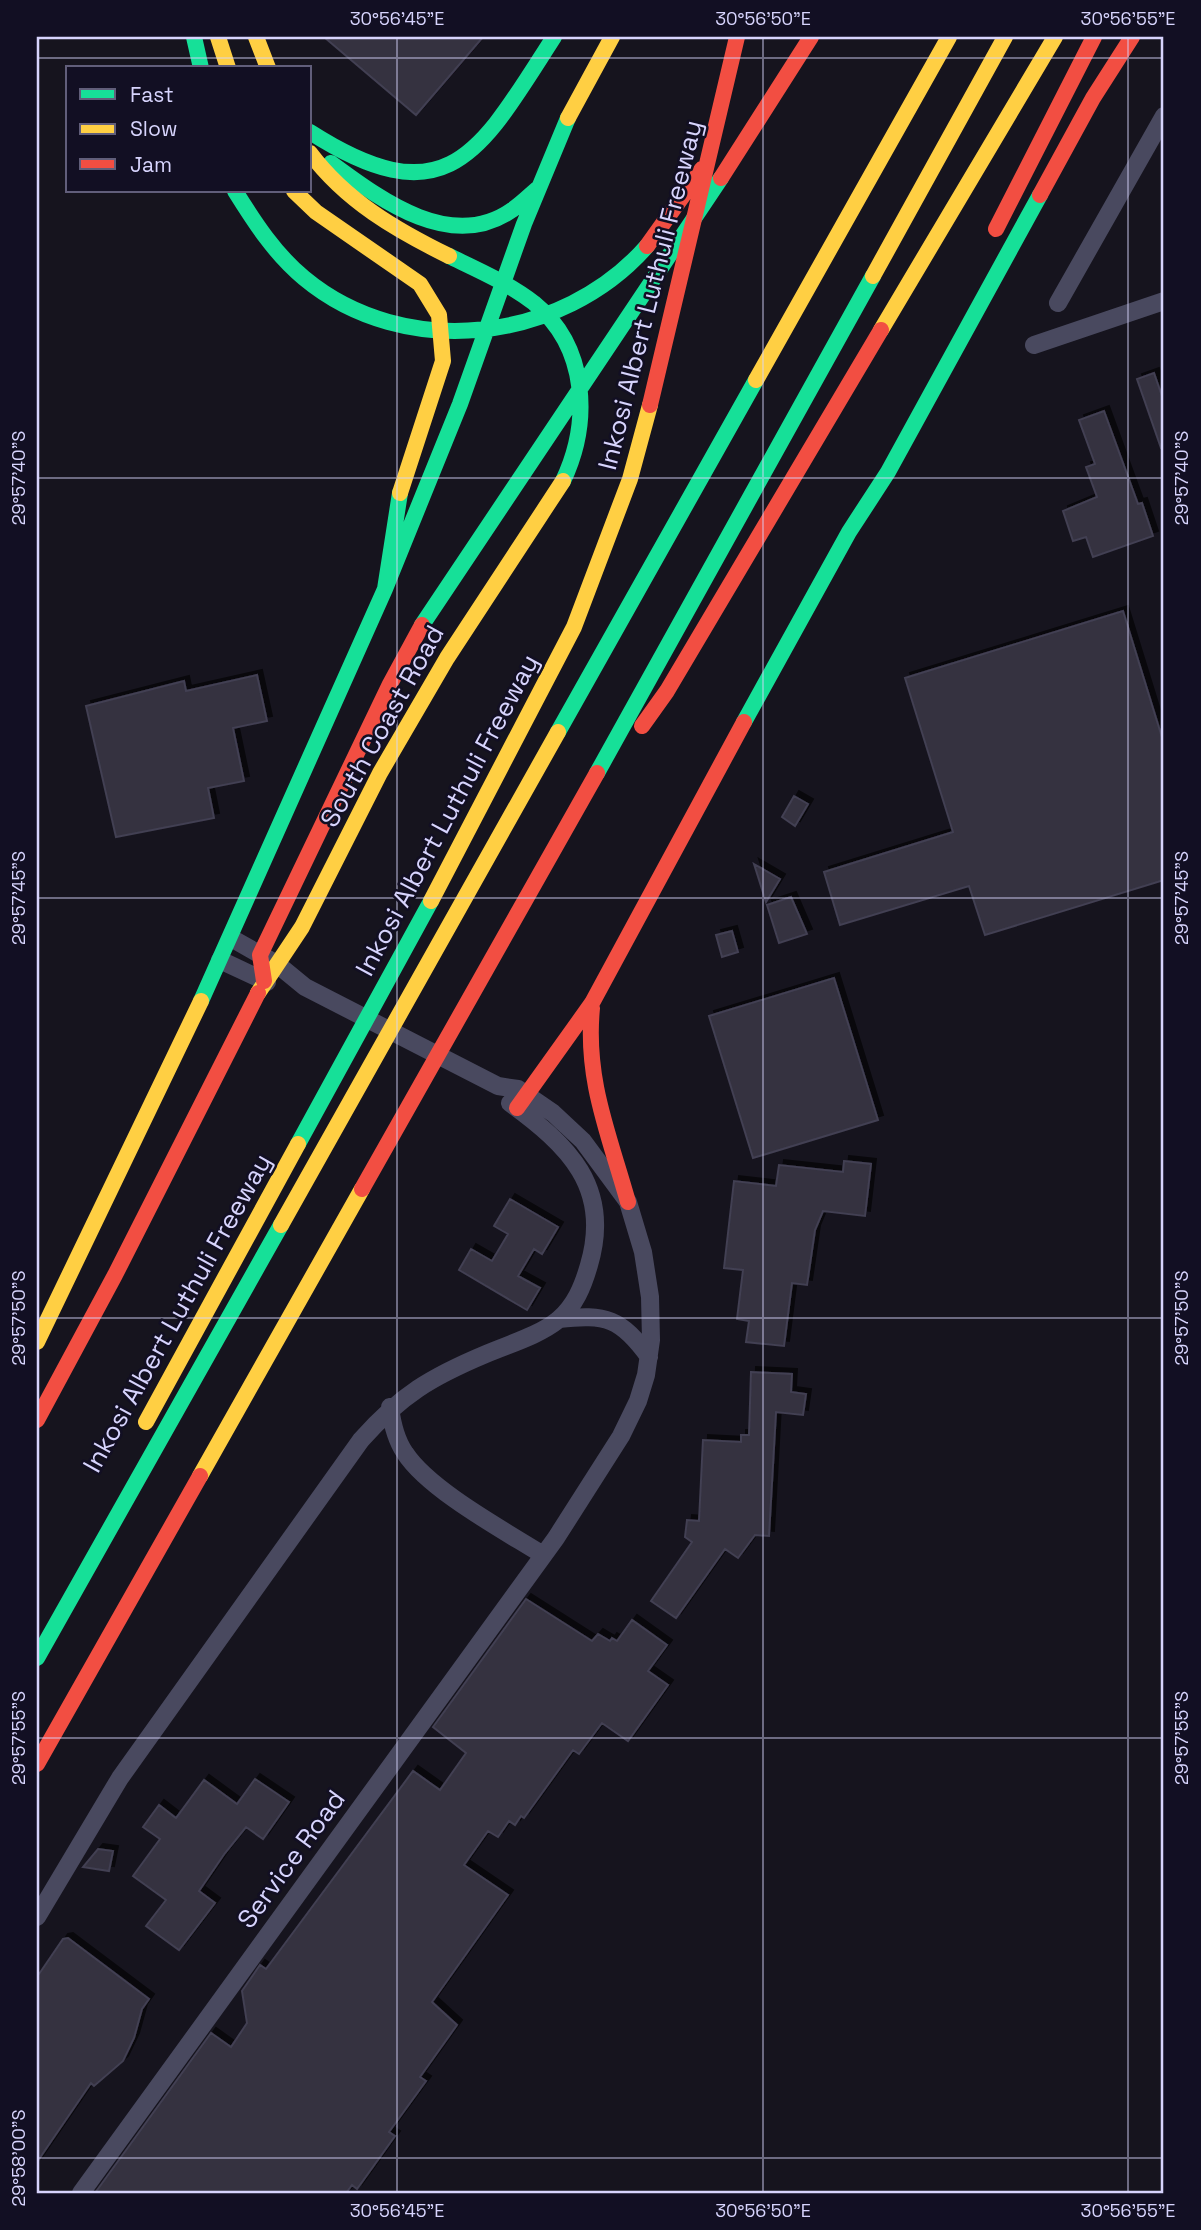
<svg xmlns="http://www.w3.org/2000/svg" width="1201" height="2230" font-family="'Space Grotesk',sans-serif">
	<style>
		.building { fill: #343240; stroke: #423f52; stroke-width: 2; filter: url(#shadow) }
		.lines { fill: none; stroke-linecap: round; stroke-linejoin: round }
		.street { stroke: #49495f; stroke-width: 18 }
		.fast { stroke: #16e098; stroke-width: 16 }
		.slow { stroke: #ffcf43; stroke-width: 16 }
		.jam { stroke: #f24e42; stroke-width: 16 }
		.ticks { fill: none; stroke: #d7d4fd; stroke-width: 2; stroke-opacity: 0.45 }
		.labels { text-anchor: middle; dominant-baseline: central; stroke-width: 5; stroke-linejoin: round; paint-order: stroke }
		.street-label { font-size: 26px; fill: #d7d4fd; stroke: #120f23 }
		.neatline { fill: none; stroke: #d7d4fd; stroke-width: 2.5 }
		.ticks-label { font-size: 18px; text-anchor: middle; fill: #d7d4fd }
	</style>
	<defs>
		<filter id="shadow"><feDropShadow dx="5" dy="-5" stdDeviation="0" flood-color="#0009"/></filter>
	</defs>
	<rect width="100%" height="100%" fill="#16141e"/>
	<path class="building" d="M324 37H483L416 115Z
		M1154 373 1164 402V447L1161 448 1137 379Z
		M1104 411 1138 504 1142 503 1153 536 1093 557 1086 537 1073 541 1063 511 1097 497 1086 467 1095 464 1079 420Z
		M1123 611 1164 744V880L985 935 969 886 840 925 824 872 953 832 905 678Z
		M257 675 267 721 233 728 244 781 208 788 214 818 116 837 86 706 184 681 186 691Z
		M794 796 808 804 795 826 782 817Z
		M754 864 780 879 766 902Z
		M791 897 807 934 779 943 767 905Z
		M732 931 738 952 722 957 716 935Z
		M834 978 878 1120 753 1158 709 1016Z
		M844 1161 871 1164 865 1216 823 1211 815 1230 807 1285 792 1283 784 1346 746 1342 749 1321 737 1319 743 1270 724 1268 734 1181 776 1186 779 1165 843 1172Z
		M510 1199 558 1227 542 1254 534 1249 518 1276 540 1288 527 1310 459 1270 471 1249 492 1261 508 1234 494 1226Z
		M751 1372 792 1374 791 1392 806 1394 803 1415 776 1412 769 1536 755 1535 738 1558 725 1549 676 1618 651 1601 692 1542 685 1537 687 1520 699 1521 703 1440 741 1442V1435H749Z
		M526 1599 592 1641 598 1634 610 1641 612 1638 617 1641 632 1620 667 1645 648 1671 668 1685 628 1741 602 1723 579 1754 573 1750 524 1818 521 1816 515 1825 509 1821 498 1837 488 1831 464 1865 508 1895 432 2002 457 2025 420 2077 426 2081 389 2132 395 2136 357 2189 352 2185 346 2193H95L211 2033 231 2047 247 2023 242 1991 260 1965 266 1969 413 1771 440 1790 466 1753 433 1727Z
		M255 1779 289 1802 263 1839 246 1827 225 1853 199 1891 215 1903 179 1950 146 1926 166 1900 133 1876 160 1839 143 1827 159 1805 176 1818 204 1780 237 1804Z
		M98 1849 113 1851 109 1871 83 1867Z
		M68 1938 149 1999 142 2009 134 2038 123 2061 94 2086 91 2083 37 2162V1977L63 1939Z"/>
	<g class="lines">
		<path class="street" d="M1058 303 1164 116
			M1034 345 1164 301
			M220 960 267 982
			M559 1319C606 1314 621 1318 649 1357
			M390 1407C392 1423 396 1440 405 1453 429 1490 505 1531 543 1555
			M37 1917 120 1778 361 1440C401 1395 431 1377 486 1354 509 1344 538 1336 558 1320 575 1306 583 1286 589 1265 612 1187 568 1145 510 1103
			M81 2193 556 1538 621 1436 638 1401 646 1375 651 1340 650 1297 643 1252 628 1202 583 1141 553 1113 518 1089 498 1086 305 987 277 964 231 938"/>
		<path class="fast" d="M194 37 201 68
			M310 132C449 221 481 150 554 37
			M331 163C380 199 451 253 512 210 521 204 529 196 537 189
			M235 191C255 223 275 254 304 278 405 362 563 342 647 246
			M449 256C478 270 508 283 534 303 588 347 591 422 563 481
			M385 589 460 404 524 224 568 118
			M422 625 721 178
			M744 722 849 532 888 472 1040 195
			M558 732 756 380
			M597 773 873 276
			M201 1001 385 589 400 493
			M298 1144 431 901
			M37 1658 281 1225"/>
		<path class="slow" d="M218 37 228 68
			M256 37 268 68
			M568 118 612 37
			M310 153C346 201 396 230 449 256
			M294 191 316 212 420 284 439 315 443 361 400 493
			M873 276 1005 37
			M881 330 1055 37
			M756 380 949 37
			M431 901 574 627 630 479 650 405
			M258 993 302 927 380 773 447 658 563 481
			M281 1225 558 732
			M37 1342 201 1001
			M146 1422 298 1144
			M200 1476 362 1189"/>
		<path class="jam" d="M721 178 811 37
			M1040 195 1093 98 1132 37
			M996 229 1094 37
			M647 246 702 169
			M650 405 737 37
			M642 726 667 691 881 330
			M264 981 260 955 390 684 422 625
			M592 1008C585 1080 609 1134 628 1202
			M517 1108 592 1003 744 722
			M362 1189 597 773
			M37 1420 115 1275 258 993
			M37 1764 200 1476"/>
	</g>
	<path class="ticks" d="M397 37V2193M763 37V2193M1128 37V2193M37 58H1164M37 478H1164M37 898H1164M37 1318H1164M37 1738H1164M37 2158H1164"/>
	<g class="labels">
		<g class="street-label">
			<text transform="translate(650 295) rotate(-76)">Inkosi Albert Luthuli Freeway</text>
			<text transform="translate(382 726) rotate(-61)">South Coast Road</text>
			<text transform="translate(447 815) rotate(-62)">Inkosi Albert Luthuli Freeway</text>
			<text transform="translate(177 1313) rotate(-61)">Inkosi Albert Luthuli Freeway</text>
			<text transform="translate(291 1859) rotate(-54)">Service Road</text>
		</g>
	</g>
	<rect width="1201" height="2230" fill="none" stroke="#120f23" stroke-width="77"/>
	<rect x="66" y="66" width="245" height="126" fill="#120f23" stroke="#615e7a" stroke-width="2"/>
	<rect x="80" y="89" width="35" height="10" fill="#16e098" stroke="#615e7a" stroke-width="2"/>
	<text x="130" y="102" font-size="21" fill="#d7d4fd">Fast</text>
	<rect x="80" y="124" width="35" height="10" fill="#ffcf43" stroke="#615e7a" stroke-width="2"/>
	<text x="130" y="136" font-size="21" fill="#d7d4fd">Slow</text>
	<rect x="80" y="159" width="35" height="10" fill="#f24e42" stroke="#615e7a" stroke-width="2"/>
	<text x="130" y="172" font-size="21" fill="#d7d4fd">Jam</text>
	<rect x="38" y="38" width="1124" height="2154" class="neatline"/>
	<g class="ticks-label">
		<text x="397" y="25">30°56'45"E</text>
		<text x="763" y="25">30°56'50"E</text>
		<text x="1128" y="25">30°56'55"E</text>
		<text transform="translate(19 478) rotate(-90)" y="6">29°57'40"S</text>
		<text transform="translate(1182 478) rotate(-90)" y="6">29°57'40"S</text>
		<text transform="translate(19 898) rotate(-90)" y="6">29°57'45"S</text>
		<text transform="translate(1182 898) rotate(-90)" y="6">29°57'45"S</text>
		<text transform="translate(19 1318) rotate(-90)" y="6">29°57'50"S</text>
		<text transform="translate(1182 1318) rotate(-90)" y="6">29°57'50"S</text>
		<text transform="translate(19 1738) rotate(-90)" y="6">29°57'55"S</text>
		<text transform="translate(1182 1738) rotate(-90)" y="6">29°57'55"S</text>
		<text transform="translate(19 2158) rotate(-90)" y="6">29°58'00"S</text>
		<text x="397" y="2217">30°56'45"E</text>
		<text x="763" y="2217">30°56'50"E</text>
		<text x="1128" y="2217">30°56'55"E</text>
	</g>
</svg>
